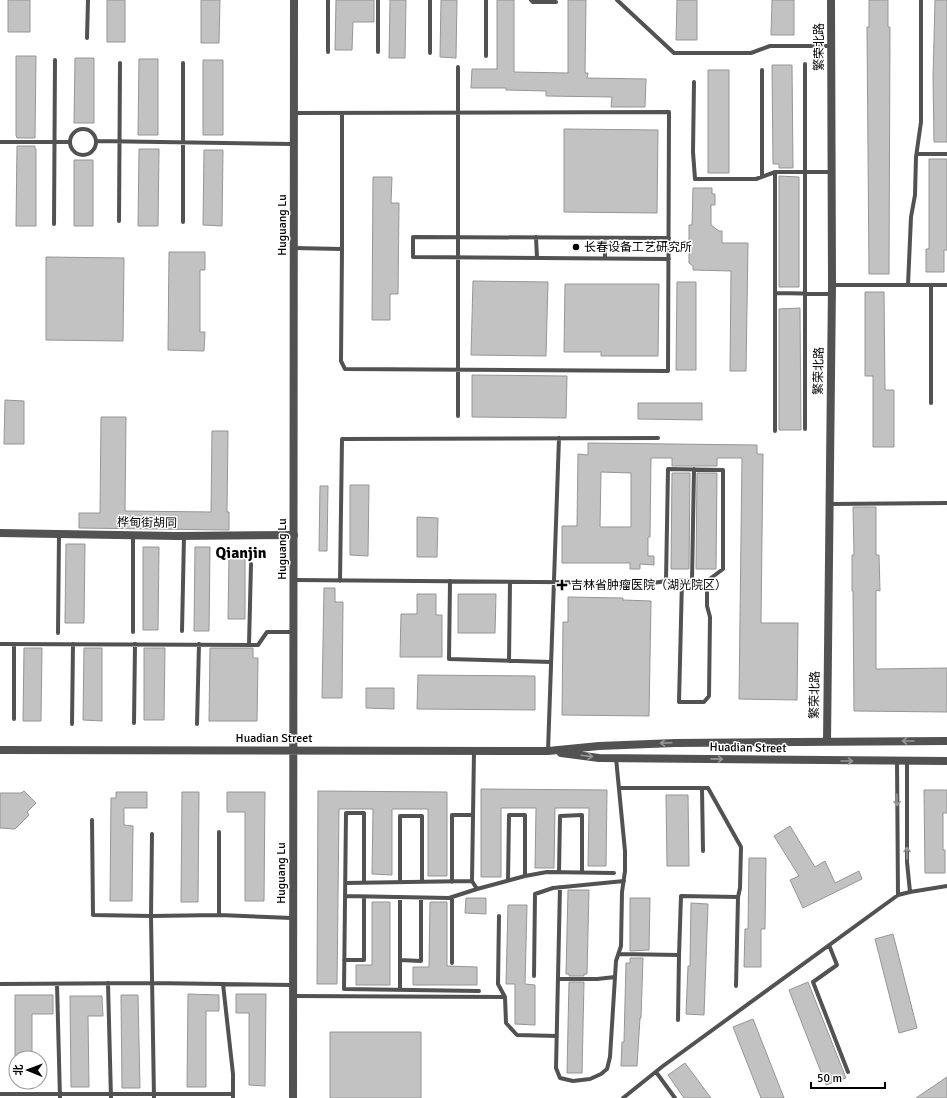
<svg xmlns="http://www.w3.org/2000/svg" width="947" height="1098" font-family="Signika,'Noto Sans SC',sans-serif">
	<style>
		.building { fill: #c2c2c2; stroke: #969696; fill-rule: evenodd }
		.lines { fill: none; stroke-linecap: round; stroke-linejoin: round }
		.service { stroke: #525252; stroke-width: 4 }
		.minor { stroke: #525252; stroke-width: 8 }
		.tertiary { stroke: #525252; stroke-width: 8 }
		.oneway { stroke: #979797 }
		.poi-dot { fill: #000; stroke: #fff; stroke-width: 1.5 }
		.labels { text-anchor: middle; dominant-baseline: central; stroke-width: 3; stroke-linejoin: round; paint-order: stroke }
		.street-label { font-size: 12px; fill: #000; stroke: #fff }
		.poi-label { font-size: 12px; fill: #000; stroke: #fff; text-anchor: start }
		.district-label { font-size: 16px; font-weight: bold; fill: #000; stroke: #fff }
	</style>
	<rect width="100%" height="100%" fill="#fff"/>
	<path class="building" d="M8 0H30V32H8Z
		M107 0H125V42H107Z
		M201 0H220L219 43H201Z
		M336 0H374V22H353L352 50H335Z
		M390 0H406L405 58H389Z
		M441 0H457L456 58 440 57Z
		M497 0H514V72L568 73V0H586L585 73H588L587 78 646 79 645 107H611L612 97 546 96V91L506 90V88H471L472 69H497Z
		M677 0H697V40H676Z
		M772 0H794V35H771Z
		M869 0H888V27H890L889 274H869L867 27H869Z
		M935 0H947V142H934L933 77Z
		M16 56H36L35 138H17L16 135Z
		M75 58H94V123H74Z
		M139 59H158V135H138Z
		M203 60H223V135H203Z
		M772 65H792L793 168H779V164H773Z
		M708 70H729V173H708Z
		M564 129 658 130 657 213 564 212Z
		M17 146H35V149H36V226H16Z
		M139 149H159L158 226H138Z
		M204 150H223L222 226 203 225Z
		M929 159H947V250H944V272H926V249H929Z
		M74 160H93V226H74Z
		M779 176 799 177V287H779Z
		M373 177H392L391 203H399L398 294H390V320H372Z
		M693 188H712V194H715V205H711V225L719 231H722V243H748L746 371H730L731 271 693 270V266L689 263V225H692Z
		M169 252H205V270H200V332H205L204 351 168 350Z
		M46 257 124 258 123 341 46 340Z
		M473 281 548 282 546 356 471 355Z
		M677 282H696V370H676Z
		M565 284H659L658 356H601V352H564Z
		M865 292H884L885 390H894V447H873V376H865Z
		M800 308 801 430H779V309Z
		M472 375 567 376 566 418 472 417Z
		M5 400 24 401V444H4Z
		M638 403H702V420L638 419Z
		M101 417H126L125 511 211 512 212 431H228L227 512H229V530L79 528V513H100Z
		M588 443 757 445V454H763L761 623H798L797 700 739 699 742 458H717V466H672V458H651L650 537H648V556H654V565L640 564V569H630V563H562V526H577L578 454 588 455ZM601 472 631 473V527H600Z
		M672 473H690L689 569H671Z
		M697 473H717L716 569H696Z
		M350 485H369L368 556 350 555Z
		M320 486H328L327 551H319Z
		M853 507H876V555H879L880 591 876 590V669L947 668V712L854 711 853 591H852V555H854Z
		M417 517 438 518 437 557H417Z
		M66 544H85L84 623H65Z
		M143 547H159L158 630H143Z
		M195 547H210L209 631H194Z
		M229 557H245V619H228Z
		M324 588H335V602H343L342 698H322Z
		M417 594H436V615H442V657H400L401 614H417Z
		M458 594H496L495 633H458Z
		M568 597 623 598V600L651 601 649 716 562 715 563 622H568Z
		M24 648H42L41 721H23Z
		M84 648H102V721L83 720Z
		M144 648H165L164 720H144Z
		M210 648H253V658H258L257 721H209Z
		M418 675 535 676V710L417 709Z
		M366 688H394V709L366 708Z
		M481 789 607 790 606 866H588L589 808H555L554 868H535L536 808H501V877H481Z
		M924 790H947V813H943V850H945V873H925Z
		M24 791 36 803 27 812 29 815 15 829 0 828V793H21Z
		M318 791 447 792V876H428V809H392V875L372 874 373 809H339L337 984H317Z
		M116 792H147V808H124V825L133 826 132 901H110L111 798H116Z
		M182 792H199L198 902H181Z
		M227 792H265L264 901H245V812H227Z
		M666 795H688L689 866H667Z
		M790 826 815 867 825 861 835 883 859 871 862 879 803 908 790 880 799 876 774 836Z
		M749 858H766L765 929H761V967H744L745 929H748Z
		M568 890H589L587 974H584V976H569V974H566Z
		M466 898H486V914L465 913Z
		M630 898H650L649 950 630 951Z
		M372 902H390V985H356V965H372Z
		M430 902H447V966L477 967V985H413V967H429Z
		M691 903 708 904 704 1015 686 1014 688 966H690Z
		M508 905H527L525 984 535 985V1025L515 1024V984H506Z
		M893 934 917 1028 899 1033 875 939Z
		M630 958H643L641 1018H640L637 1066H621L622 1042H624L626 963H630Z
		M569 982H584L582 1073H567Z
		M808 982 846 1078 826 1085 789 990Z
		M188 994 219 995V1011H206V1087H187Z
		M236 994H266L265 1086 249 1085V1013H236Z
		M15 995H53V1014H32V1058H15Z
		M121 995H138L140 1088H122Z
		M70 996H102L103 1016H88L89 1087H71Z
		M753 1019 784 1098H761L733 1027Z
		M330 1032H421V1098H330Z
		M685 1063 711 1098H684L668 1075Z
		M947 1077V1098H916Z"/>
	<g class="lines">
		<path class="service" d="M531 0 533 2H556
			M617 0 674 53H751L770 46H831
			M87 38 88 0
			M328 52V0
			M378 52V0
			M430 53V0
			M486 56V0
			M805 64V429
			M762 70V176
			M694 82 693 152 695 179H756L775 172H832
			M294 113 669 112 668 371 345 369 341 361 342 249 294 248
			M70 142a13 13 0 1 1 26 0a13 13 0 1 1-26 0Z
			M96 141 294 144
			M0 142H70
			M917 154H947
			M775 172V293L832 294
			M119 221 120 63
			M183 222V63
			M54 224 55 60
			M536 237 537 258
			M605 238V258
			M342 249V113
			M669 259 413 257V237L669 238
			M832 285H947
			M908 285 911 217 915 195 916 157 921 122V0
			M931 403V285
			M458 416V67
			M775 431V293
			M830 504 947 503
			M294 580 653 583 673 580 707 581 723 569V470L668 469 666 581
			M682 580 679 702H704L709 696 710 617 707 606V581
			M340 581 342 439 658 438
			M450 581 449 659 551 662
			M692 581 694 469
			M182 631 184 536
			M133 632V536
			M58 633 59 534
			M0 644 258 645 267 632H294
			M249 645 251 564
			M509 661 510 582
			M14 719V644
			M134 723 135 644
			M72 724 73 644
			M197 724 199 644
			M548 751 559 438
			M897 761 898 895
			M907 761V862L910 892
			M619 788H708L741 847 740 888 738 897
			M702 788 703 851
			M92 820 93 915 151 916 152 834
			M219 832V915
			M559 872 560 816 582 815V873
			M508 880 509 815H525V876
			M472 881 474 751
			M364 882V813H346L344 989 479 991
			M400 882V816H422V882
			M452 882V815H473
			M345 883 472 881 477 889
			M560 887 556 1068 560 1078 573 1081 590 1079 601 1074 607 1069 610 1057 616 961 621 946 622 892 625 871V851L616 758
			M345 896 449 898 477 889 525 876 547 872 614 873
			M499 916 498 984 505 997 506 1023 517 1035 557 1036
			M829 945 837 965 813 982 848 1072
			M619 954 679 955 678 1020
			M679 955 681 896 738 897 736 986
			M344 960H364V897
			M400 960 421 961V898
			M452 963V897
			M534 976 535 894 553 888 624 881
			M558 979H597L615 977
			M108 983 111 1098
			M0 984 152 983 293 985
			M57 984 60 1098
			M223 984 233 1074V1098
			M400 990V898
			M293 996 505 997
			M656 1072 675 1098
			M0 1094H233
			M154 1098 151 916 219 915 292 918
			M623 1098 663 1066 898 895 910 892 947 886"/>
		<path class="minor" d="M0 533 176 536 294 535"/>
		<path class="tertiary" d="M827 742 832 285 831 0
			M0 750 548 751 599 746 675 743 947 741
			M561 753 599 758 947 761
			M293 1098 294 0"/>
	</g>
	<defs><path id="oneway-shaft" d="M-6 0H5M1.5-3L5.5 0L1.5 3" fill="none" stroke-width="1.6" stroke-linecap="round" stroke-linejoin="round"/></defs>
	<g class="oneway">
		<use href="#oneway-shaft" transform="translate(908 741) rotate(180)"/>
		<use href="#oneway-shaft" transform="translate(666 743) rotate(178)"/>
		<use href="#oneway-shaft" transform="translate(587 756) rotate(7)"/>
		<use href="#oneway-shaft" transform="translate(717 759) rotate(1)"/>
		<use href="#oneway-shaft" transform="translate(847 761)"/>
		<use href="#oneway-shaft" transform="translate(897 800) rotate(89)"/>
		<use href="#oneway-shaft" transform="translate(907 853) rotate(-90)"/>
	</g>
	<g class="poi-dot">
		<circle cx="576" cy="247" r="4"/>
		<path d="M560 579h4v4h4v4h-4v4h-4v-4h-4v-4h4z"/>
	</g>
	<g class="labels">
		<g class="street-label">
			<text transform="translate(819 47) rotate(-90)">繁荣北路</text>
			<text transform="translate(282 225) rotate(-90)">Huguang Lu</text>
			<text transform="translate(819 371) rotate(-89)">繁荣北路</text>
			<text transform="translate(147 523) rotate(1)">桦甸街胡同</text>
			<text transform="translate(282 549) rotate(-90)">Huguang Lu</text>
			<text transform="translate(815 695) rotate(-89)">繁荣北路</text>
			<text x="274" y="738">Huadian Street</text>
			<text transform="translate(748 748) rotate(1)">Huadian Street</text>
			<text transform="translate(281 873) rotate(-90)">Huguang Lu</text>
		</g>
		<g class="poi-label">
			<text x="584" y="247">长春设备工艺研究所</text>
			<text x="571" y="585">吉林省肿瘤医院（湖光院区）</text>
		</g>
		<g class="district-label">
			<text x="241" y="553">Qianjin</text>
		</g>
	</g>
	<g transform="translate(28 1070) rotate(271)"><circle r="19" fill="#ffffff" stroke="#999999"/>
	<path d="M0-3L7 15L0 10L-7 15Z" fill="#000000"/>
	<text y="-6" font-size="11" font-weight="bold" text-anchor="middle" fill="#000000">北</text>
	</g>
	<path d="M811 1082v6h74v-6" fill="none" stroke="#000000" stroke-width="2"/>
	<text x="817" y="1082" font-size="12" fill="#000000" stroke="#ffffff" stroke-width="3" paint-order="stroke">50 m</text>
</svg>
